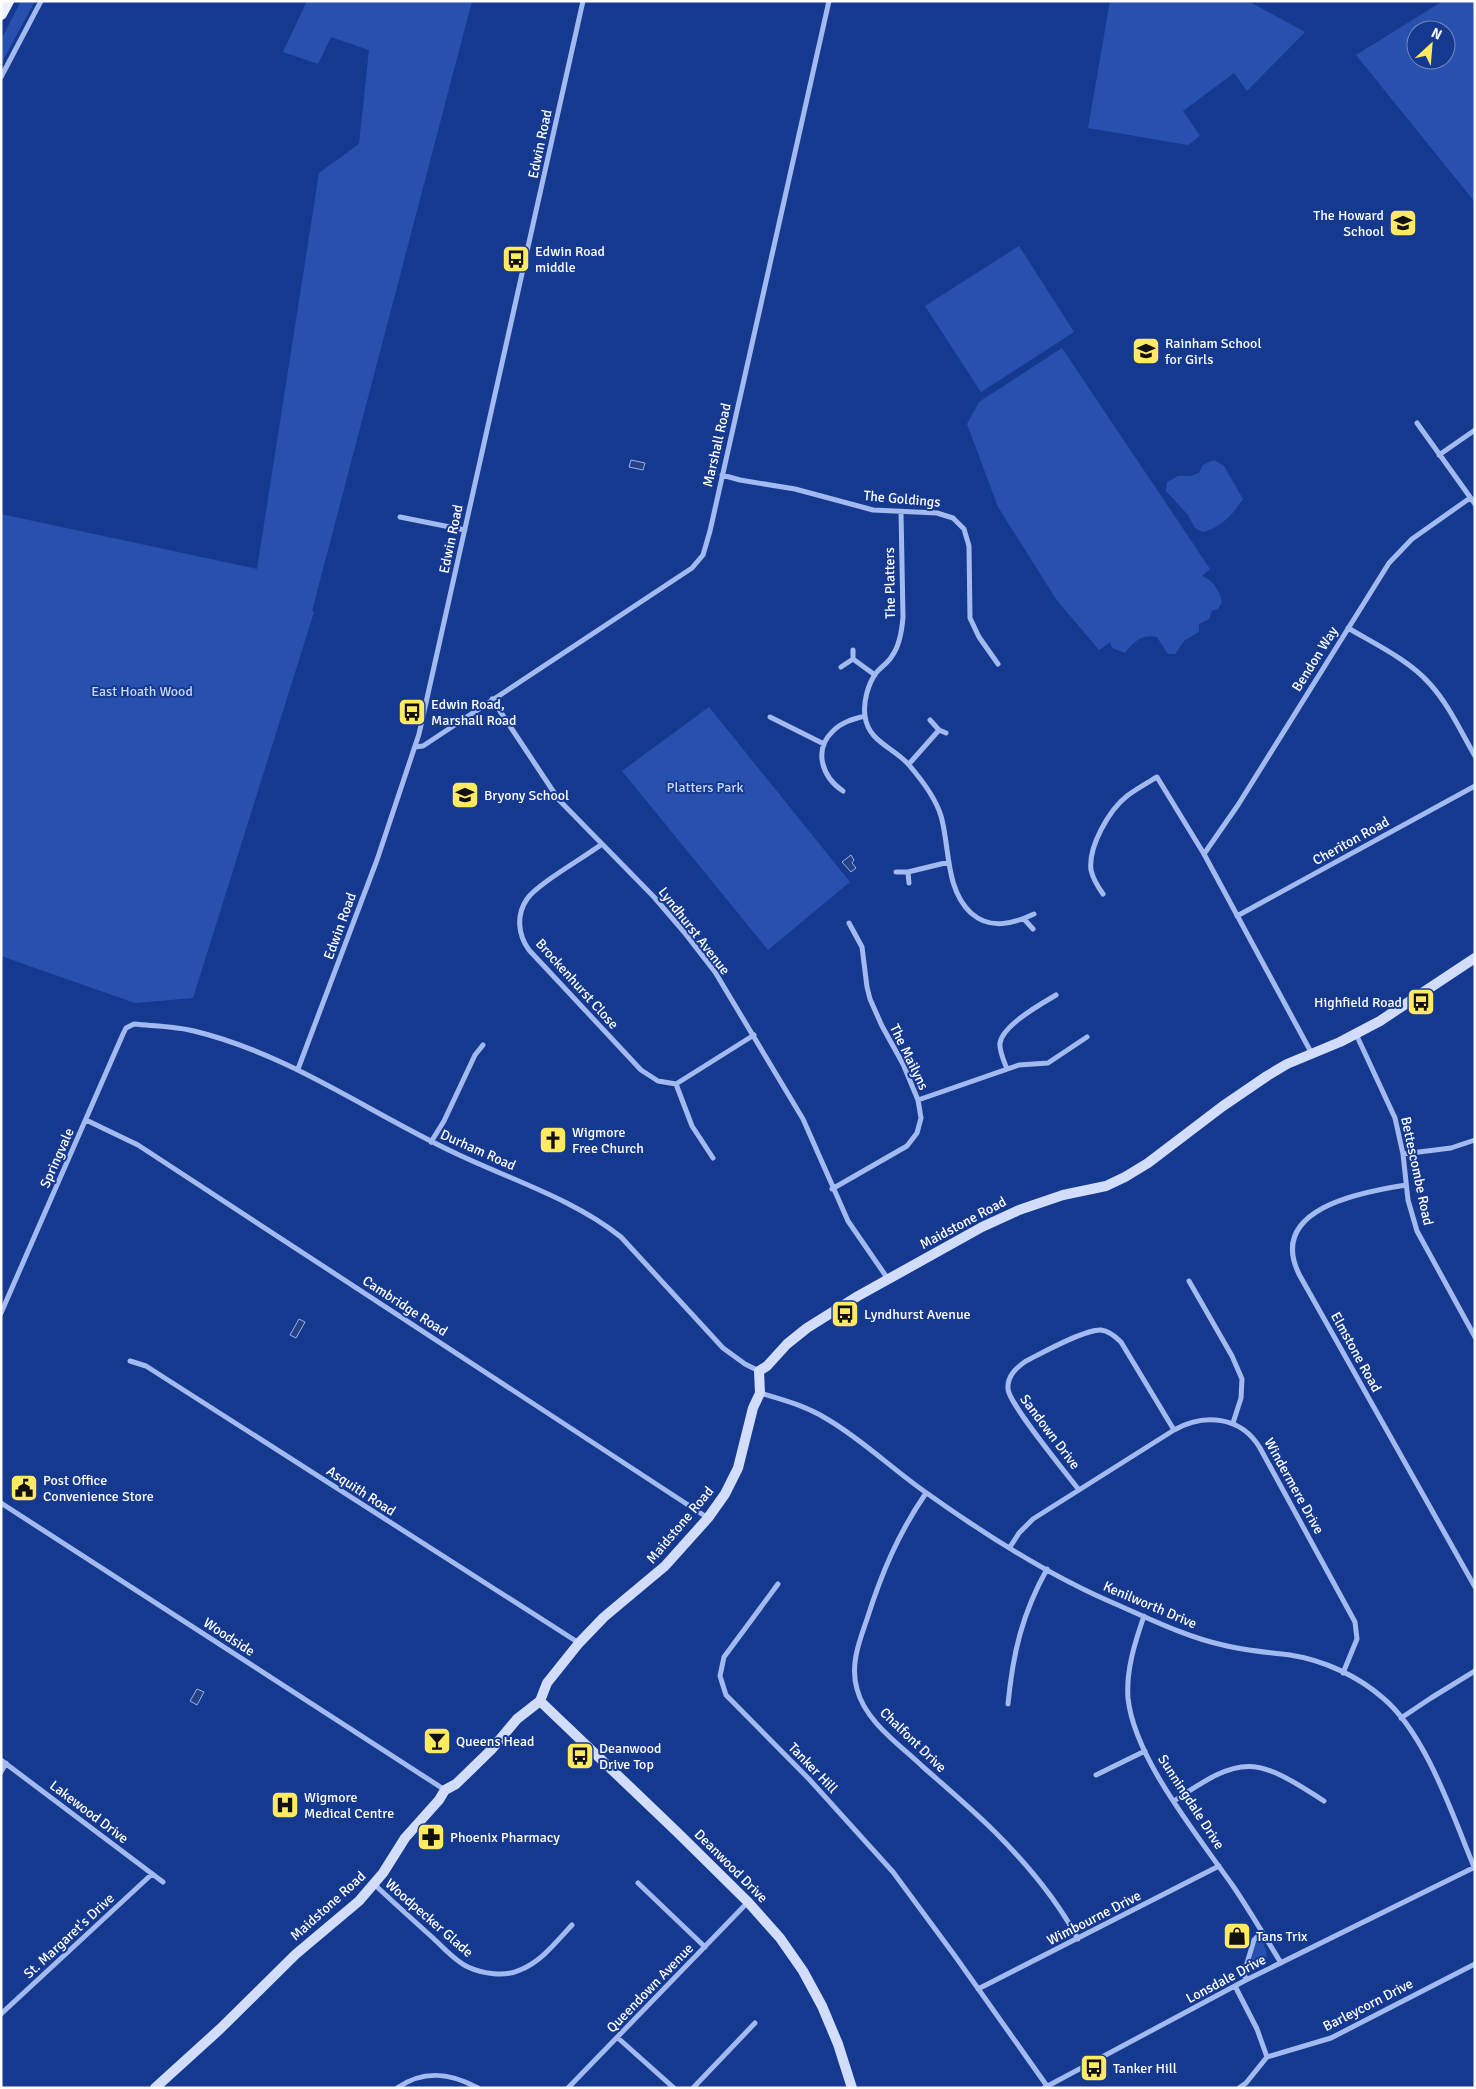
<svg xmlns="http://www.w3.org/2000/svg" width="1476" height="2089" font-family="Signika,sans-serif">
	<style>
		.green { fill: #2851af; fill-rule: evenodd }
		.water { fill: #284183; stroke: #95b2f3 }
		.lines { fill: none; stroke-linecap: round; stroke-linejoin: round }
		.street { stroke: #a3baf0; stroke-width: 5 }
		.secondary { stroke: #d1ddfb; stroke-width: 10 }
		.primary { stroke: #ecf0ff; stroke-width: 12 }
		.labels { text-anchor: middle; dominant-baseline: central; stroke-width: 4; stroke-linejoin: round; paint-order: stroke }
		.street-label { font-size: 14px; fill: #fff; stroke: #163990 }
		.poi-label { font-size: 14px; fill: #fff; stroke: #163990; text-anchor: start }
		.park-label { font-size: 14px; fill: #cad9fb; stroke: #163990 }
	</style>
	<rect width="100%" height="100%" fill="#163990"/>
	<path class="green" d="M21 1H35L1 64V40Z
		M307 1H472L312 611 314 612 193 998 135 1003 1 956V514L257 569 319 173 359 144 369 50 331 37 318 64 283 52Z
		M1110 1H1248L1305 32 1247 91 1234 73 1183 111 1200 136 1188 145 1088 128Z
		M1443 1H1475L1474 201 1356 55ZM1416 30H1446V60H1416Z
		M1019 246 1074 332 981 392 925 306Z
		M1062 348 1210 569 1202 576C1213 580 1220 591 1222 602L1218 609 1212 611 1209 619 1199 624V632L1185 640 1175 654H1168L1157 637C1141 634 1134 642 1125 653L1112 648 1110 642 1099 650 1056 599 998 507 967 424 979 402Z
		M1214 460 1224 466 1243 499C1232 515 1222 527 1203 532L1195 528 1188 515 1166 491 1167 482 1178 476H1190L1199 473 1203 465Z
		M709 707 850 882 768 950 622 771Z
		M1261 1939 1266 1950 1267 1957 1261 1964 1248 1971 1256 1942Z"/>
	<path class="water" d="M631 460 645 463 643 470 629 467Z
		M851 855 854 860 852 863 856 868 851 872 842 862Z
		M299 1319 305 1322 296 1338 290 1335Z
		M197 1689 204 1692 197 1705 190 1701Z"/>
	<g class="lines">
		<path class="street" d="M1 77 41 1
			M1417 423 1475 504
			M1439 455 1475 430
			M722 475 740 480 795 489 873 510 937 513 953 518 964 529 969 546 970 618 979 637 998 664
			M901 512 903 617C902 630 900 645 892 656 888 663 881 667 876 673 868 684 863 702 865 716 868 742 895 748 909 765 921 779 936 799 941 816 950 847 945 889 971 913 990 930 1013 924 1034 914
			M400 517 465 530
			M1348 628C1375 644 1409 660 1430 684 1449 705 1461 732 1475 756
			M853 659 875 675
			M841 667 853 659V650
			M492 699 559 800 654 897 684 932 715 972 803 1119 848 1221 888 1279
			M770 717 824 744
			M930 720 939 730 946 733
			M415 747 423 746 692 568 703 555 710 531 829 1
			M909 764 939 730
			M843 791C822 777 813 750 833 731 842 722 853 719 865 716
			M602 844C585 857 537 884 527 899 516 915 518 935 529 950L641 1070 658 1081 676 1084 754 1035
			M1204 854 1238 805 1389 563 1412 539 1470 498
			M896 872H908L909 883
			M908 872 949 862
			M1103 894C1098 887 1093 879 1091 870 1088 847 1109 810 1127 796 1136 789 1147 783 1157 777L1204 854 1312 1054
			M1237 916 1475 786
			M1024 919 1033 929
			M1356 1034 1395 1118 1403 1154 1408 1200 1417 1231 1475 1337
			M298 1069 377 860 419 734 583 1
			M1007 1069C1004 1061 999 1051 1000 1043 1003 1025 1041 1004 1056 995
			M676 1084 692 1126 713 1158
			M918 1100 1019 1065 1048 1063 1087 1037
			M86 1120 138 1145 708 1518
			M431 1142 444 1121 475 1055 483 1045
			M1403 1154 1451 1148 1475 1140
			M1406 1185C1361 1192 1265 1209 1300 1276L1475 1587
			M832 1189 907 1146 917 1133 921 1118 918 1100 903 1064 882 1026 870 999 867 987 862 947 849 923
			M1189 1281 1232 1356 1242 1379 1241 1398 1233 1423
			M1 1313 123 1034 126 1028 134 1024C154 1026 175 1026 194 1031 289 1054 368 1112 455 1153 509 1179 574 1199 621 1237L723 1348 745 1364 759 1371
			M130 1361 146 1366 579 1643
			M760 1393C784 1400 806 1406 827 1419 863 1440 893 1470 928 1494 987 1536 1051 1577 1118 1605 1152 1620 1187 1637 1223 1645 1245 1651 1268 1652 1290 1655 1323 1660 1358 1676 1383 1698 1426 1734 1453 1816 1474 1867
			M1079 1490C1066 1473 1009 1404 1008 1389 1007 1376 1016 1368 1026 1361 1042 1353 1085 1329 1101 1330 1109 1331 1115 1336 1121 1342L1174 1430
			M926 1493C898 1534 882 1572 867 1619 859 1642 850 1665 857 1689 865 1721 899 1744 922 1766 947 1788 972 1809 995 1832 1028 1865 1056 1898 1078 1939
			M1 1503 445 1790
			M1010 1547 1019 1533 1033 1519 1174 1430C1204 1413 1241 1416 1260 1448L1355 1622 1357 1639 1343 1673
			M778 1584 724 1657 720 1676 726 1695 809 1779 893 1872 955 1956 1047 2086
			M1144 1616C1135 1642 1126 1670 1128 1698 1134 1758 1198 1836 1233 1886 1250 1911 1265 1937 1281 1963
			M1008 1704C1013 1653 1022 1614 1047 1569
			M1401 1718 1431 1698 1475 1671
			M1 1760 163 1882
			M1 1772 6 1763
			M1096 1775 1145 1751
			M1174 1801C1243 1754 1255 1756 1324 1801
			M638 1883 705 1947
			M374 1884C393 1902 413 1920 433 1938 444 1948 455 1961 468 1967 483 1974 505 1977 520 1970 542 1961 556 1942 572 1925
			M1246 1980 1244 1973 1254 1940 1262 1932
			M1235 1986 1257 2029 1267 2057 1246 2083 1239 2088
			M978 1989 1219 1866
			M1 2014 152 1874
			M618 2038 674 2088
			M1267 2057 1331 2038 1475 1964
			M397 2088C424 2069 451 2073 478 2088
			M568 2088 748 1902
			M693 2088 755 2023
			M1044 2088 1246 1980 1475 1867"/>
		<path class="secondary" d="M540 1701 677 1832 748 1902 780 1938 803 1971 822 2006 838 2044 852 2088
			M155 2088 220 2029 296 1954 359 1901 383 1873 405 1838 439 1800 445 1790 456 1784 491 1750 517 1719 540 1701 547 1683 579 1643 604 1617 665 1566 708 1518 725 1494 738 1468 753 1408 760 1393 759 1371 767 1366 787 1344 807 1328 858 1296 982 1227 1019 1210 1063 1195 1106 1186 1125 1177 1148 1163 1223 1106 1267 1076 1287 1064 1340 1042 1380 1021 1475 958"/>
		<path class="primary" d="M1 14 8 1"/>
	</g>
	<defs>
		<g id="school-square" transform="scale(1.4375)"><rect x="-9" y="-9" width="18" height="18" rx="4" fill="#ffea62" stroke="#163990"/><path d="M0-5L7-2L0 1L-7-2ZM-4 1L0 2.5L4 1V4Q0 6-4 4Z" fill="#111"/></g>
		<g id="bus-square" transform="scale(1.4375)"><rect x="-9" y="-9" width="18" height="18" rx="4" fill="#ffea62" stroke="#163990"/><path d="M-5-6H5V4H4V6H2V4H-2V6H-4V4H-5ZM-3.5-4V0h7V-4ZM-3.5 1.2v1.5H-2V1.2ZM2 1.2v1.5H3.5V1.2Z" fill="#111"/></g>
		<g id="church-square" transform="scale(1.4375)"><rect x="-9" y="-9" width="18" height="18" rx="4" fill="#ffea62" stroke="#163990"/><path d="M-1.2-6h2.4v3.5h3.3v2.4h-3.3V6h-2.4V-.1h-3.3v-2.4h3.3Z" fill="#111"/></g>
		<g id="civic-square" transform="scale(1.4375)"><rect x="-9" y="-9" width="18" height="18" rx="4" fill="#ffea62" stroke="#163990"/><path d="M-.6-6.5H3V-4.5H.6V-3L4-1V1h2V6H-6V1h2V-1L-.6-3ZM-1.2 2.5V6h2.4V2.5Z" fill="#111"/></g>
		<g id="bar-square" transform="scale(1.4375)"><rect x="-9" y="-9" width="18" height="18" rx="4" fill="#ffea62" stroke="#163990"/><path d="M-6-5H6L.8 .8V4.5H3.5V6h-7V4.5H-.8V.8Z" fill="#111"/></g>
		<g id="hospital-square" transform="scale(1.4375)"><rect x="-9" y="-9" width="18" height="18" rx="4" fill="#ffea62" stroke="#163990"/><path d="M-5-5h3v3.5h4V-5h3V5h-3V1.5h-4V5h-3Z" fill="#111"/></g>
		<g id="pharmacy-square" transform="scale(1.4375)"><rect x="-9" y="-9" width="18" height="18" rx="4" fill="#ffea62" stroke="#163990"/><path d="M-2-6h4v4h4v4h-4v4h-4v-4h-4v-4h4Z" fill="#111"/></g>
		<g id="shop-square" transform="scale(1.4375)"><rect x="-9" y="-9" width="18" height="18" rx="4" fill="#ffea62" stroke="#163990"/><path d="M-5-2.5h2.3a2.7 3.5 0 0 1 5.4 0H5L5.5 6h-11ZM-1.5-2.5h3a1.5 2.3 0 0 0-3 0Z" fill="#111"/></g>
	</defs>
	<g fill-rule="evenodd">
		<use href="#school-square" x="1403" y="223"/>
		<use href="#bus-square" x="516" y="259"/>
		<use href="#school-square" x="1146" y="351"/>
		<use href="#bus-square" x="412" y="712"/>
		<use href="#school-square" x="465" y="795"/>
		<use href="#bus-square" x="1421" y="1002"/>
		<use href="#church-square" x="553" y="1140"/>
		<use href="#bus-square" x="845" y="1314"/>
		<use href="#civic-square" x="24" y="1488"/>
		<use href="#bar-square" x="437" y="1741"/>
		<use href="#bus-square" x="580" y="1756"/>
		<use href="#hospital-square" x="285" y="1805"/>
		<use href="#pharmacy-square" x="431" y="1837"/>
		<use href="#shop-square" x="1237" y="1936"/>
		<use href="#bus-square" x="1094" y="2068"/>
	</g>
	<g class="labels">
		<g class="street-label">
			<text transform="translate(540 144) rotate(-78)">Edwin Road</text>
			<text transform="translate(717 445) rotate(-77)">Marshall Road</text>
			<text transform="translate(902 499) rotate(5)">The Goldings</text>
			<text transform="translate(451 539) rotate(-78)">Edwin Road</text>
			<text transform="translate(890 583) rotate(-91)">The Platters</text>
			<text transform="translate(1315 659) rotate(-58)">Bendon Way</text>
			<text transform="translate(1351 841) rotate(-29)">Cheriton Road</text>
			<text transform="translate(340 926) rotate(-70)">Edwin Road</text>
			<text transform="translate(694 931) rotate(52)">Lyndhurst Avenue</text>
			<text transform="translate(577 984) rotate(48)">Brockenhurst Close</text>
			<text transform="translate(909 1057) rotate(64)">The Mailyns</text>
			<text transform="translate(478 1150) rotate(24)">Durham Road</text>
			<text transform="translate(57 1158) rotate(-66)">Springvale</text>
			<text transform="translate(1417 1171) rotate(78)">Bettescombe Road</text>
			<text transform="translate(963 1223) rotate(-28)">Maidstone Road</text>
			<text transform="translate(405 1306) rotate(33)">Cambridge Road</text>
			<text transform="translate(1356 1352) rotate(61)">Elmstone Road</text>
			<text transform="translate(1050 1432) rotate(53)">Sandown Drive</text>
			<text transform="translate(1294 1486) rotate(61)">Windermere Drive</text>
			<text transform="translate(361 1491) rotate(33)">Asquith Road</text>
			<text transform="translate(680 1525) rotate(-50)">Maidstone Road</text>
			<text transform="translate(1150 1605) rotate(23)">Kenilworth Drive</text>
			<text transform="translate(229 1637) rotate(33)">Woodside</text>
			<text transform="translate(913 1740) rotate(44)">Chalfont Drive</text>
			<text transform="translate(813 1768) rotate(46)">Tanker Hill</text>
			<text transform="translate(1191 1802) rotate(57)">Sunningdale Drive</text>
			<text transform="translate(89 1812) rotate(37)">Lakewood Drive</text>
			<text transform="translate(731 1866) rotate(45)">Deanwood Drive</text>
			<text transform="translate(328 1906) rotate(-42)">Maidstone Road</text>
			<text transform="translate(429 1918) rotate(41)">Woodpecker Glade</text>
			<text transform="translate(1094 1918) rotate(-27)">Wimbourne Drive</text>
			<text transform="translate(69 1936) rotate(-43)">St. Margaret's Drive</text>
			<text transform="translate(1226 1979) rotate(-28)">Lonsdale Drive</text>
			<text transform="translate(650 1988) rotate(-46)">Queendown Avenue</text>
			<text transform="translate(1368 2005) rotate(-27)">Barleycorn Drive</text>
		</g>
		<g class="poi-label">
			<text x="1384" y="215" text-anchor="end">The Howard<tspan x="1384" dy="16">School</tspan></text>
			<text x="535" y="251">Edwin Road<tspan x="535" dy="16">middle</tspan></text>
			<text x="1165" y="343">Rainham School<tspan x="1165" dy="16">for Girls</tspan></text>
			<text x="431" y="704">Edwin Road,<tspan x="431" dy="16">Marshall Road</tspan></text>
			<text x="484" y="795">Bryony School</text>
			<text x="1402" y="1002" text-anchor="end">Highfield Road</text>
			<text x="572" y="1132">Wigmore<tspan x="572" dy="16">Free Church</tspan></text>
			<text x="864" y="1314">Lyndhurst Avenue</text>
			<text x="43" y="1480">Post Office<tspan x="43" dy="16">Convenience Store</tspan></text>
			<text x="456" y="1741">Queens Head</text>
			<text x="599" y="1748">Deanwood<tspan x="599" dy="16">Drive Top</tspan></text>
			<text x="304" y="1797">Wigmore<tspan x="304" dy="16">Medical Centre</tspan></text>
			<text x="450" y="1837">Phoenix Pharmacy</text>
			<text x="1256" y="1936">Tans Trix</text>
			<text x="1113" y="2068">Tanker Hill</text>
		</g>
		<g class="park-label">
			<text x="142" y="691">East Hoath Wood</text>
			<text x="705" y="787">Platters Park</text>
		</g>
	</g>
	<rect width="1476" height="2089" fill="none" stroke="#ffffff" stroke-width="5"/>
	<g transform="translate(1431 45) rotate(26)"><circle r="24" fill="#163990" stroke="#7388bc"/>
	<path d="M0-4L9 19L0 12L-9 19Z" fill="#ffea62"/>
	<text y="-8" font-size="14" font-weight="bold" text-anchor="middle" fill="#ffffff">N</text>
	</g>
</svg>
